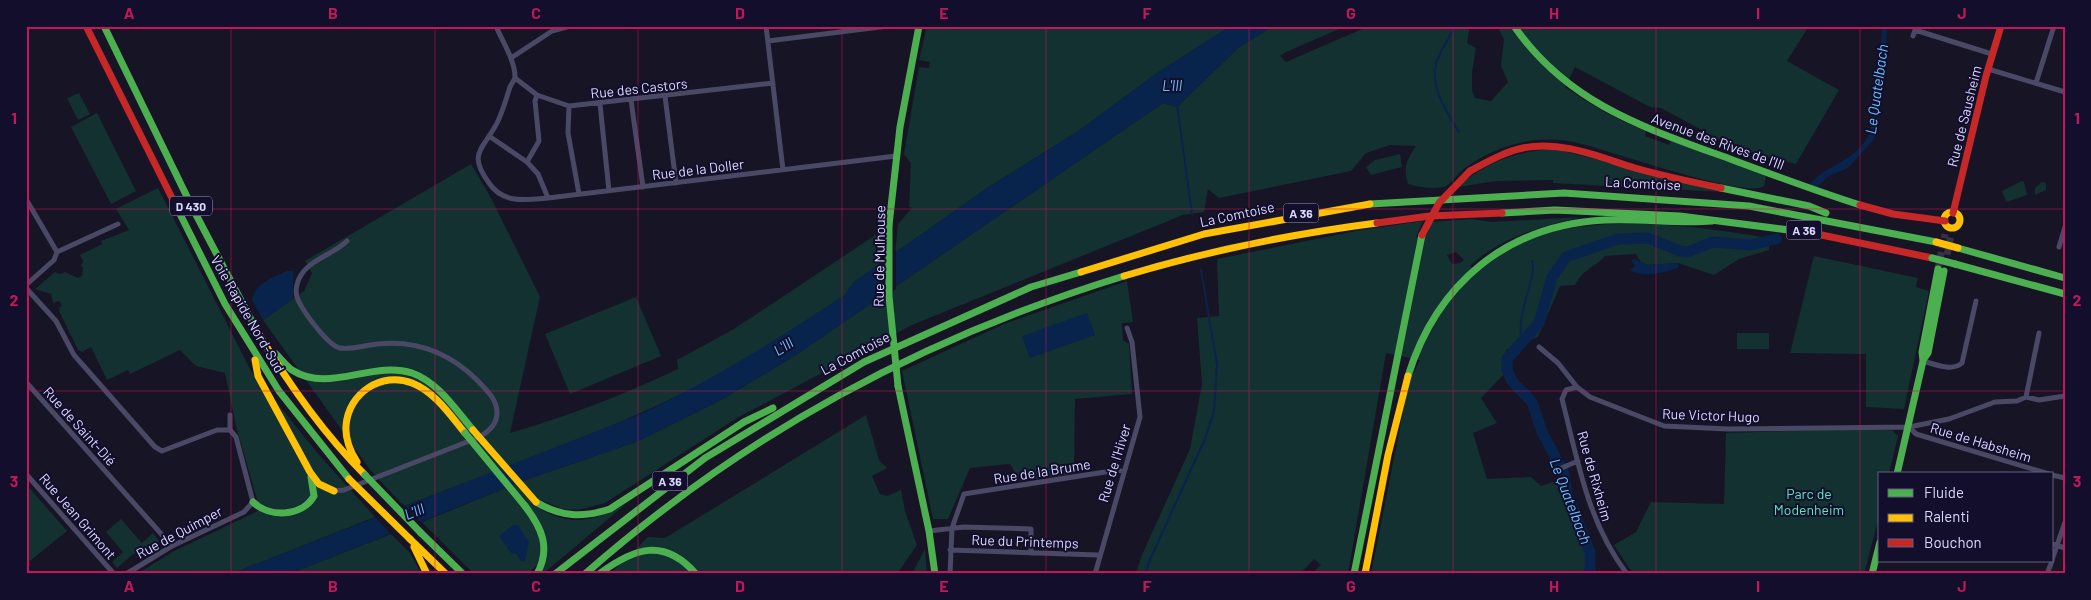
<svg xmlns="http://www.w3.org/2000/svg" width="2091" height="600" font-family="Barlow,sans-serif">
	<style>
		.green { fill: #123130; fill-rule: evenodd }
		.water { fill: #09244c }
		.pier { fill: #171425 }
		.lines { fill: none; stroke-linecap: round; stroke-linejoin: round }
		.stream { stroke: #09244c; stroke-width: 2 }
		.river { stroke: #09244c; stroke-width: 11 }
		.secondary-tunnel { stroke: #343146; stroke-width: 7; stroke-dasharray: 7 3.5; stroke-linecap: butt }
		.street { stroke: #494966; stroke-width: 5 }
		.fast { stroke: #4caf50; stroke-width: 7 }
		.slow { stroke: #ffc107; stroke-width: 7 }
		.jam { stroke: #c62828; stroke-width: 7 }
		.fast-bridge { stroke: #4caf50; stroke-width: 7 }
		.slow-bridge { stroke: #ffc107; stroke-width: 7 }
		.jam-bridge { stroke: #c62828; stroke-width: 7 }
		.grid { fill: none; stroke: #c2185b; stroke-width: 1; stroke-opacity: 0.55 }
		.labels { text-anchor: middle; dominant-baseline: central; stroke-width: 4; stroke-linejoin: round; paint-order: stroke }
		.shield { fill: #120e2b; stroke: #9e9bbf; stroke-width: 1 }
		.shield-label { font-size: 12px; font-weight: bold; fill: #dad8ff }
		.street-label { font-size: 14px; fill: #dad8ff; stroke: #120e2b }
		.park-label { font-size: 14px; fill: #58ebbe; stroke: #120e2b }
		.water-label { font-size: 15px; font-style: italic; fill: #66c0ff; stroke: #120e2b }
		.neatline { fill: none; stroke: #c2185b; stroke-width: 2 }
		.grid-label { font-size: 16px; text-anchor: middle; font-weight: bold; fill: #c2185b }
	</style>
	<rect width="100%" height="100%" fill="#171425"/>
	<path class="green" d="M927 26H1231L1157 73 1077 132 987 188 895 253 898 224 912 208 909 207 911 163 904 154 919 67 929 68 930 62 919 60Z
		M1273 26H1346L1286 52 1280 56 1286 62 1369 26H1470L1467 43 1476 48 1472 73V90L1475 98 1491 101 1508 82 1501 66 1504 39 1497 26H1809L1787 61 1839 90 1796 164 1735 148 1661 108 1650 107 1575 67 1565 87C1591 105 1617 120 1646 131L1645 136 1669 145 1671 141 1766 176 1764 186C1746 200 1599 146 1569 141 1532 135 1495 146 1465 168 1459 172 1453 182 1446 186 1436 190 1418 187 1408 184 1403 167 1406 161 1416 146L1390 145 1366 153 1351 171 1219 198 1208 189 1204 212 1183 215 912 325 737 418 605 503 578 510 563 509 541 500 533 504C566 528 592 522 625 505L545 572 536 566 528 574H474L422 522 528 479 636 442 721 400 796 355 1163 103 1177 107 1238 48Z
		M79 93 90 114 78 120 67 98Z
		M97 113 136 191 111 204 71 127Z
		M1548 149 1560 150 1724 192 1553 183V180L1496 181 1458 187C1484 163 1513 153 1548 149Z
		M1400 154 1402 167 1371 175 1366 167 1375 160Z
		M471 164 491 198 540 297 510 433C568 416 623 395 678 369L677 360 734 329 883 230 882 262 854 282 845 295C794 328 744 363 689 390 598 436 499 469 404 506L371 471 263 320 304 291 312 273 305 261Z
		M2022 181 2024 182 2027 195 2006 202 2002 191Z
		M2042 182 2046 183V190L2035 195V188Z
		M158 188 251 371 320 456 375 517 231 574H137L174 551 260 510 236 426 225 373 196 366 180 350 130 374 128 370 107 380 91 347 82 352 78 350 60 313 59 307 62 306 59 301 53 303 51 294 35 289 55 272 60 274 65 272 78 278 82 276 83 267 81 266 83 261 80 255 102 244 101 241 129 230 116 209Z
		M1582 217C1542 226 1501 237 1470 266L1477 272C1496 256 1518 243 1542 235 1606 214 1704 227 1769 238V250L1739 259 1714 275 1678 263 1647 265 1640 261 1636 254 1605 256C1592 270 1584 268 1575 285L1560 286 1538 337 1506 350V372L1481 398 1497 423 1473 433 1487 479 1531 477 1541 486 1556 481 1587 553 1584 574H1371L1409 382 1420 360 1386 353 1348 574H1311L1321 565 1314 559 1300 574H1252L1249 570 1244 574H1136L1141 557 1190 449 1202 384 1197 318 1219 316 1217 259 1361 230 1423 221 1416 237 1426 236 1432 222 1471 219 1492 222ZM1456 252 1464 260 1460 263 1452 264 1447 255Z
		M1814 256 1918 278 1916 287 1929 291 1904 409 1866 407V354L1790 353Z
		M1127 281 1133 322 1122 323 1123 340 1129 344 1132 394 1075 399 1074 474 1020 481 1010 464 970 468 948 519H933L902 371 1004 324Z
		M636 297 661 356 570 394 545 334Z
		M1737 333H1769V349H1737Z
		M866 415 879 460 887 468 872 476 880 494 887 496 901 490 905 511 917 545 897 574H610L648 537 665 538Z
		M1815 430H1892L1898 436 1889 474H1880V513L1864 574H1633L1614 545 1636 532 1651 502 1724 504 1726 433Z
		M26 484 67 531 26 564Z
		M121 519 142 543 153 533 159 541 132 555 117 568 112 562 123 552 106 532Z
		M391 534 410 553 421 573 428 567 436 574H289Z
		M925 549 927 574H912Z"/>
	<path class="water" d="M1231 26H1273L1238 48 1177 107 1163 103 796 355 721 400 636 442 528 479 289 574H231L643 413C714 379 779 338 845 295L854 282 987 188 1077 132 1157 73Z
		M1882 26H1887L1886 54 1880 78 1877 125 1874 139 1848 168 1829 176 1817 187 1810 184C1825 166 1847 164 1864 143 1876 129 1871 101 1874 83 1877 63 1882 46 1882 26Z
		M1635 259 1647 265 1678 263 1679 267C1664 273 1645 278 1630 270L1635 266 1631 260Z
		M287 271H293V299L263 320 252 300C256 282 272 278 287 271Z
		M1087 313 1095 335 1030 358 1022 336Z
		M513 525H518L529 542 525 561H521L515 553 512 554 499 536Z"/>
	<path class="pier" d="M896 250V289L883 298 882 259Z
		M402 503 423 524 393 536 373 515Z"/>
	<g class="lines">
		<path class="stream" d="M1455 26C1450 37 1443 47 1438 58 1427 83 1446 111 1459 132
			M1177 105 1192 214
			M1522 342C1518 323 1524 306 1529 288 1531 277 1535 273 1532 261
			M1146 574 1148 564 1204 441 1214 412 1217 365 1201 270"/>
		<path class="river" d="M1590 574V552L1567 494 1564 473 1542 432 1532 402 1512 381 1507 370V359L1539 323 1552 277 1566 257 1618 239 1648 238 1680 251 1688 252 1713 242 1751 245 1776 239"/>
		<path class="secondary-tunnel" d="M1945 265 1951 235
			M1938 269 1945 234"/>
		<path class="street" d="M496 26C502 41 515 60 515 77 515 80 511 84 510 87 506 99 503 111 497 123 483 150 467 153 489 183 503 204 525 200 548 198L896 156
			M766 26 783 170
			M1913 36 1915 30 1992 54
			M768 41 888 26
			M511 58 552 31 570 26
			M1988 69 2065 92
			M515 78 537 95 569 106 773 83
			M2036 83 2054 26
			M537 95 535 101 539 141 527 162 538 174 548 198
			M665 96 676 183
			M631 100 643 187
			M600 104 609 191
			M569 106 568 133 579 194
			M489 136 527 162
			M26 199 57 252
			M2059 247 2065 227
			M26 285 54 260 57 252 118 224
			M26 288 56 321 74 355 155 447 162 451 217 430H230
			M1539 347 1558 363 1577 387 1590 397 1664 426 1728 429 1909 427 1949 419 1995 402 2017 401 2026 397 2039 400 2065 396
			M1923 361C1934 364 1952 372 1962 363L1976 301
			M26 382 172 546
			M1577 387 1566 390 1562 399C1578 461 1587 521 1627 574
			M2026 397 2039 333
			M1909 427 1916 434 2049 474
			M1557 470 1578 461
			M26 474 114 574
			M2052 475 2065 478
			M334 491 344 490 477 438C487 433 497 426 497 413 497 399 487 391 478 381 451 354 417 340 378 344 366 345 352 350 340 348 328 346 301 309 297 297 295 290 297 281 301 275 311 259 334 254 347 241
			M929 531 964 527 1031 529V553
			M2052 544 2065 548
			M950 550 1098 555
			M2052 560 2065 522
			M126 574 172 546 244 512 253 502 236 437 230 430V415
			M950 574 952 528 964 494 1118 470 1124 472
			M1095 574 1140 417 1132 342 1127 328
			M2047 574 2052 561"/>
		<path class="fast" d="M104 26 192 207 256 329
			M1514 26C1568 104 1645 128 1730 159 1773 175 1816 191 1860 205
			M1721 188 1809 206 1826 213
			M1370 204 1564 193 1749 206 1936 242
			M177 208 225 304 279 391 349 479
			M1502 213 1555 210 1680 216 1812 233
			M889 225 900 127 919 26
			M1958 248 2065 278
			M1955 264 2065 294
			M276 354C281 359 286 366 292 370 329 394 372 360 412 373 438 382 456 410 473 430
			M1923 360 1928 353 1944 271
			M1408 376C1437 283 1507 225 1605 220 1641 218 1676 224 1712 221
			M898 386 929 531 935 574
			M1897 474 1923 361 1922 352 1938 269
			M253 502C269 518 302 517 314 496L311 477
			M536 502C561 517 583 518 610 509L744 422 773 408
			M525 506C542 528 551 548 537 574
			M421 533 463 574
			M555 574 705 458 864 362 1031 287 1081 272
			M585 574C744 434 922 338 1124 276
			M599 574C634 548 664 537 696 574
			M1354 574 1422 235
			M1872 574 1880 542"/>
		<path class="slow" d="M1944 220a8 8 0 1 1 16 0a8 8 0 1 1-16 0Z
			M1081 272 1204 234 1370 204
			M1124 276C1207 251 1291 234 1377 223
			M256 329C287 382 321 431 365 475
			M255 360 258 376 310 472 319 484 334 491
			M357 462C350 451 345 440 346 426 348 393 382 371 412 383 435 392 450 415 465 433
			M410 539 446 574
			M414 547 427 574
			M1365 574 1388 455 1408 376"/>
		<path class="jam" d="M86 26 177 208
			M1470 171C1487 162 1504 152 1523 148 1561 140 1599 157 1635 168 1663 176 1692 182 1721 188
			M1860 205 1893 214 1945 221
			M1953 213 1986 76 2001 26
			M1377 223 1430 216 1502 213
			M1812 233 1932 258"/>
		<path class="fast-bridge" d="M889 225V296L898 386
			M1932 258 1955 264
			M465 433 525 506
			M365 475 421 533"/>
		<path class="slow-bridge" d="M1936 242 1958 248
			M473 430 536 502
			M349 479 410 539"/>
		<path class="jam-bridge" d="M1422 235 1439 203 1470 171"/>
	</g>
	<path class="grid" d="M231 26V574M435 26V574M638 26V574M842 26V574M1046 26V574M1249 26V574M1453 26V574M1656 26V574M1860 26V574M26 209H2065M26 391H2065"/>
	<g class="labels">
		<g class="shield">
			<rect x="170" y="196.5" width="42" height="19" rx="4"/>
			<rect x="1283.5" y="203.5" width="35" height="19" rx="4"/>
			<rect x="1786.5" y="220.5" width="35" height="19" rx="4"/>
			<rect x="652.5" y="471.5" width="35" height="19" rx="4"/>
		</g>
		<g class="shield-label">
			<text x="191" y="206">D 430</text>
			<text x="1301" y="213">A 36</text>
			<text x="1804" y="230">A 36</text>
			<text x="670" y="481">A 36</text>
		</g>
		<g class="street-label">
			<text transform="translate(639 88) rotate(-6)">Rue des Castors</text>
			<text transform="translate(1964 116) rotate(-76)">Rue de Sausheim</text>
			<text transform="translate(1718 141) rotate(20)">Avenue des Rives de l'Ill</text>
			<text transform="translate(698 169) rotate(-7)">Rue de la Doller</text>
			<text transform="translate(1643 183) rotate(3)">La Comtoise</text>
			<text transform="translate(1237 214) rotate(-12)">La Comtoise</text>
			<text transform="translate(879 256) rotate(-89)">Rue de Mulhouse</text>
			<text transform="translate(248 314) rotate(60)">Voie Rapide Nord-Sud</text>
			<text transform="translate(855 353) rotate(-28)">La Comtoise</text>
			<text transform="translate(1711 415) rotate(2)">Rue Victor Hugo</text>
			<text transform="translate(80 426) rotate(48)">Rue de Saint-Dié</text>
			<text transform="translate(1981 442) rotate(17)">Rue de Habsheim</text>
			<text transform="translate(1114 463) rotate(-73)">Rue de l'Hiver</text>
			<text transform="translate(1042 471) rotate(-9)">Rue de la Brume</text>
			<text transform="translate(1595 476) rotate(74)">Rue de Rixheim</text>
			<text transform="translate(78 516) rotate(49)">Rue Jean Grimont</text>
			<text transform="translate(179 532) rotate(-28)">Rue de Quimper</text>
			<text transform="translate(1025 541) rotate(2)">Rue du Printemps</text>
		</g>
		<g class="park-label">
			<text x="1809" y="493">Parc de<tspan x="1809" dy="16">Modenheim</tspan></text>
		</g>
		<g class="water-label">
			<text x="1172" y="85">L'Ill</text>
			<text transform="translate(1876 89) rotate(-82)">Le Quatelbach</text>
			<text transform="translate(783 346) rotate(-32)">L'Ill</text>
			<text transform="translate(1571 501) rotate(69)">Le Quatelbach</text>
			<text transform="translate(414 511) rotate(-22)">L'Ill</text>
		</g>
	</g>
	<rect width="2091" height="600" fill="none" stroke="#120e2b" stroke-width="55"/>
	<rect x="1878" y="472" width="175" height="90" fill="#120e2b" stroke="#625f80"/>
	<rect x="1888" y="489" width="25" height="8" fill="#4caf50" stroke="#625f80"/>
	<text x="1924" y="498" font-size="15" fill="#dad8ff">Fluide</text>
	<rect x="1888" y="514" width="25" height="8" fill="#ffc107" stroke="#625f80"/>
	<text x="1924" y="522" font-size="15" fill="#dad8ff">Ralenti</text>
	<rect x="1888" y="539" width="25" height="8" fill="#c62828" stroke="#625f80"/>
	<text x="1924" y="548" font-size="15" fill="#dad8ff">Bouchon</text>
	<rect x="28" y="28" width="2036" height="544" class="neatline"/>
	<g class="grid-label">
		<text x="129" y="19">A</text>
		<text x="333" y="19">B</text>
		<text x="536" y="19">C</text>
		<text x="740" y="19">D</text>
		<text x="944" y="19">E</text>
		<text x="1147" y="19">F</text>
		<text x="1351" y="19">G</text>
		<text x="1554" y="19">H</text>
		<text x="1758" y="19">I</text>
		<text x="1962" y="19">J</text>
		<text x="14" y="124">1</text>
		<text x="2077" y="124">1</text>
		<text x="14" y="306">2</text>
		<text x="2077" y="306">2</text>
		<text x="14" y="487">3</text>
		<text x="2077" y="487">3</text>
		<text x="129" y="592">A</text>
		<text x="333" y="592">B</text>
		<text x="536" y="592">C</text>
		<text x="740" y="592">D</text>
		<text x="944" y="592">E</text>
		<text x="1147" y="592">F</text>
		<text x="1351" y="592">G</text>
		<text x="1554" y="592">H</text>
		<text x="1758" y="592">I</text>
		<text x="1962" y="592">J</text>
	</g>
</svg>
